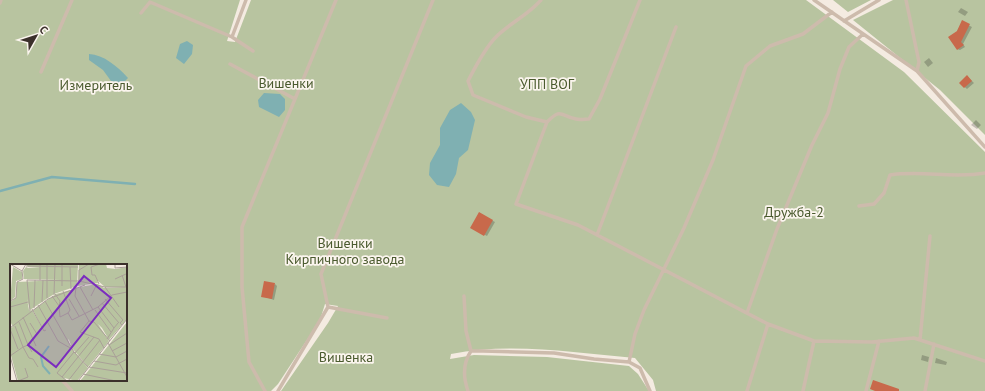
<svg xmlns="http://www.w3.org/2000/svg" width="985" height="391" font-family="'PT Sans',sans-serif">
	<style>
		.green { fill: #b8c4a0; fill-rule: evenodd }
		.water { fill: #7fb0b2 }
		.shadow { fill: #0003 }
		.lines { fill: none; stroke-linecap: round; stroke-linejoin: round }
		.stream { stroke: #7fb0b2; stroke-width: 2.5 }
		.building { fill: #c8694b }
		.service { stroke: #cdbbac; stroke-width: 3.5 }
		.labels { text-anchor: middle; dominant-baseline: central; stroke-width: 3.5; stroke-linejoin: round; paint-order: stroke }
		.park-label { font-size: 14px; fill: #4a5a2e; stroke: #fbf5ee }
		.inset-river { fill: none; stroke: #7fb0b2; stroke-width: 2 }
		.inset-road { fill: none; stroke: #aaa098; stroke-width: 1 }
		.view { fill: #7b2cbf; fill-opacity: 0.15; stroke: #7b2cbf; stroke-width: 2 }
		.inset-edge { fill: none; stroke: #3b302b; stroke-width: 2 }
	</style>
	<rect width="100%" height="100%" fill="#f4ebe1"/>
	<path class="green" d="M0 0H240L227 41 235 42 251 0H806L904 72 985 152V391H656L653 380 635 358C574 353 512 342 451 354L450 359 474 355 547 357 629 366 638 374 649 391H281L328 323 338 306 325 304 320 320 278 384 271 391H0ZM11 265H126V380H11Z
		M833 0H871L848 12Z
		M893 0H985V135L940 90 853 20Z"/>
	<path class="water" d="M187 41 193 45 192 54 184 64 176 58 180 44Z
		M89 54C104 55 117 66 128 78L122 84 111 81 103 70 89 60Z
		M264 93 280 94 285 99V110L279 117 259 107 258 100Z
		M461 103 471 112 475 120 468 150 459 158 456 174 449 187 437 185 429 175 430 163 440 145V128L450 110Z"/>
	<path class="shadow" d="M961 8 968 12 965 16 958 12Z
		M962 22 972 27 963 44 965 47 960 50 957 49V31Z
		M929 58 933 63 928 67 924 62Z
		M967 76 974 83 967 89 960 83Z
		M976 120 981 125 977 129 971 125Z
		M479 214 495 222 487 236 472 228Z
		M275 284 277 286 274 300 262 296Z
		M922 355 929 357 928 362 921 360Z
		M936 358 947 362 946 365 935 363Z"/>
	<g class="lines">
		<path class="stream" d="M0 191 52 177 135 184"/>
	</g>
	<path class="building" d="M962 20 970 24 961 42 964 45 957 50 948 37 957 31Z
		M967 75 972 81 964 88 959 83Z
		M479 212 493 220 484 236 470 228Z
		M264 281 275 283 272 299 261 297Z
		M873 380 899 389V391H875L870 389Z"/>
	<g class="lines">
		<path class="service" d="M246 0 232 37 253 51
			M541 0C527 16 508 24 495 38 483 51 476 66 468 81L473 95 526 117 547 122 516 204 578 225 768 324 814 341 872 342 914 338 985 361
			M814 0 917 71
			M906 0 919 62 917 71 985 147
			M0 3 1 0
			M141 13 150 2 232 37
			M844 21 879 0
			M230 64 295 99
			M41 72 72 0
			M547 122C562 107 560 116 576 119 580 120 585 119 589 119L600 99 640 0
			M859 206 874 204 884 193 890 175C922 170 954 179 985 173
			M597 235 676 27
			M464 296 466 331 471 351
			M328 307 387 318
			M747 313 777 229 812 145 828 113 840 69 849 47 863 34
			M920 340 930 236
			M629 362 635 334 644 310 684 228 713 160 746 66 770 46 803 34 832 12
			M62 380 72 391
			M265 391 249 362 242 287V227L336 0
			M278 391 328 307 321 274 433 0
			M468 391C463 377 463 363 471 351H483L554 353 594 359 629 362 640 368 650 391
			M747 391 768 324
			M803 391 814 341
			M866 391 879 341
			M925 391 934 344"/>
	</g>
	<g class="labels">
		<g class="park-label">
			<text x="286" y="83">Вишенки</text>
			<text x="547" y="84">УПП ВОГ</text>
			<text x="96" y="85">Измеритель</text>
			<text x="794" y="212">Дружба-2</text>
			<text x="345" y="243">Вишенки<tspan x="345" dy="16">Кирпичного завода</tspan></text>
			<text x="346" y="357">Вишенка</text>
		</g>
	</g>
	<g transform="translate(10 264)">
		<rect width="117" height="117" fill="#f4ebe1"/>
		<path d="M16 0H68L67 22 44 30 20 46 17 35 19 46 20 47 22 46 34 67 23 46 46 30 75 22 88 20 94 24 115 23H95L87 16 88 19 68 22 69 0H96L97 4 106 5 117 3V55L99 76 92 64 88 60 99 77 78 103 62 84 59 76 58 75 61 84 78 104 67 117 54 114 57 117H8L0 88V64L3 63 0 57V38L6 34 7 18 50 16 14 15 13 7 16 3 18 4 30 3H18ZM3 3 12 8V15L6 17 5 33 0 37ZM117 58V117H70L75 111Z" fill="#b8c4a0"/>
		<path class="inset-river" d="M39 82 31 93 33 102 40 110"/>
		<path class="inset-road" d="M0 0 12 7M37 0V16M79 0 69 6V17L95 23H117M105 0V4L117 3M16 2 68 3M60 3 61 25M112 11 116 23M13 15 12 7 16 0M105 15 116 10M30 16V0M37 16V34M89 20 85 11H82L81 3 90 0M52 22V0M66 23 65 32 79 57M70 23 83 46M95 23 109 43M53 27 60 46 58 49M45 30 50 37 49 42M44 31 45 0M42 32 49 42 50 53 58 49 62 56 88 43 102 31 117 28M81 32 87 20M59 35 69 52M95 35 113 56 110 59 112 61M0 37 6 34 7 18 13 15M35 37 64 88M32 38 33 16M92 39 109 59M28 41 48 77 62 85M0 43 18 38M88 43 104 64 108 59M24 44 25 16M22 45 34 67 36 66M85 46 101 68M20 47 17 16 69 17M13 53 26 82M9 58 18 81M20 59 27 70M5 62 13 83 18 81 22 88M0 64 38 35 75 21M0 65 8 85M97 75 104 64M98 79 117 113M99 81 117 69M94 84 89 75 70 68 79 57 84 58 100 77M102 87 117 79M65 89 79 73M89 90 106 93 117 87M0 92 13 83 19 94 23 95 28 103M0 92 7 117M84 97 106 101 117 95M79 103 117 109M73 110 106 117M52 113 84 73M8 117 18 113 15 104M57 117 47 109 64 88 78 103M58 117 90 76M68 117 117 55"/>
		<path class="view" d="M74 12 101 34 46 103 18 81Z"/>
		<rect width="117" height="117" class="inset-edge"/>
	</g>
	<g transform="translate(36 36) rotate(51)" stroke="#fbf5ee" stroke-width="3" paint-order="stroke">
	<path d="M0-3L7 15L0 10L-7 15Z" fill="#3b302b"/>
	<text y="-6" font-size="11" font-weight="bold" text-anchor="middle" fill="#3b302b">С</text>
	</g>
</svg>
